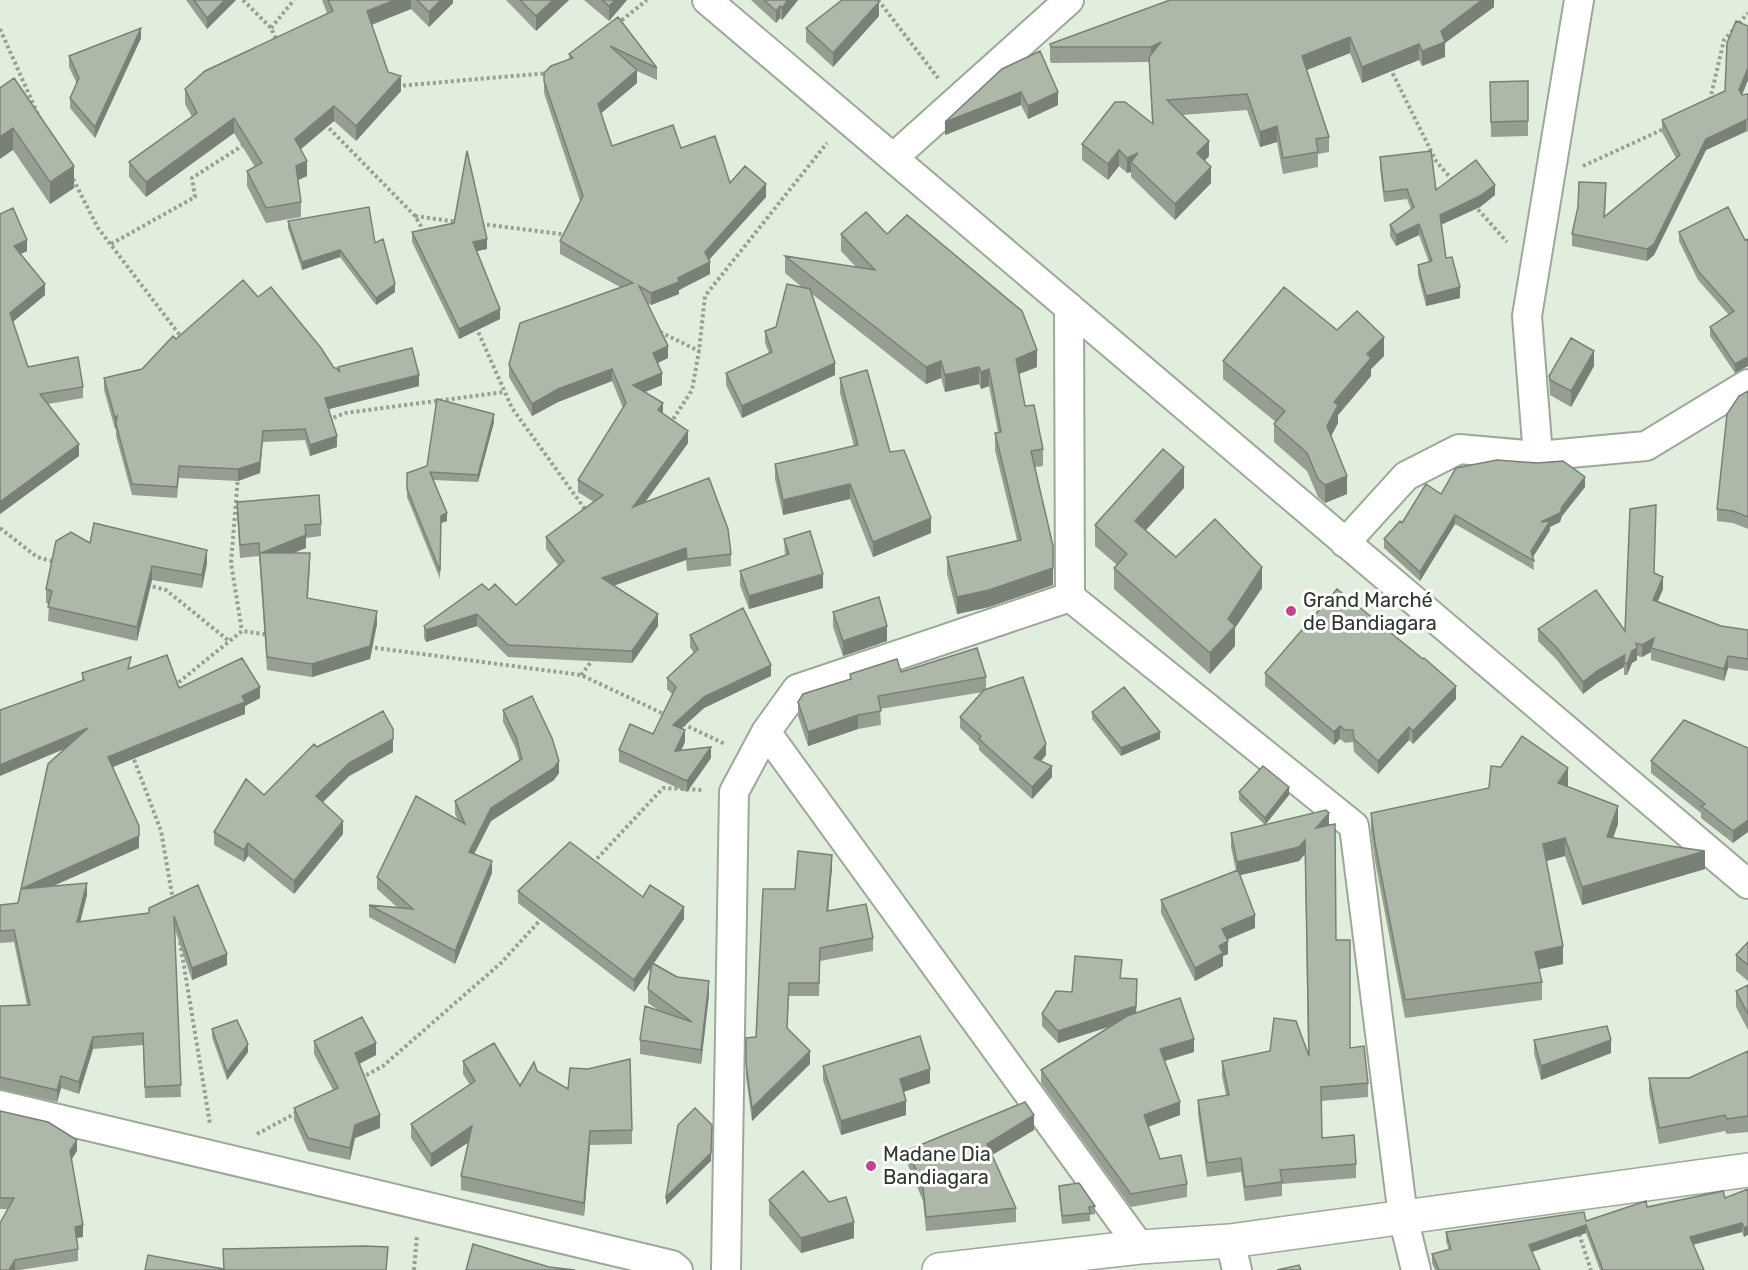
<svg xmlns="http://www.w3.org/2000/svg" width="1748" height="1270" font-family="Rubik,sans-serif">
	<style>
		.lines { fill: none; stroke-linecap: round; stroke-linejoin: round }
		.minor-casing { stroke: #9da899; stroke-width: 32 }
		.secondary-casing { stroke: #9da899; stroke-width: 36 }
		.path { stroke: #97a094; stroke-width: 4; stroke-dasharray: 3 3; stroke-linecap: butt }
		.minor { stroke: #fff; stroke-width: 28 }
		.secondary { stroke: #fff; stroke-width: 33 }
		.wall { fill: #959e91 }
		.shaded-wall { fill: #798176 }
		.building { fill: #adb8a9; stroke: #798176; stroke-width: 1.5 }
		.poi-dot { fill: #c34490; stroke: #fff; stroke-width: 2 }
		.labels { text-anchor: middle; dominant-baseline: central; stroke-width: 6; stroke-linejoin: round; paint-order: stroke }
		.poi-label { font-size: 20px; fill: #30352f; stroke: #fff; text-anchor: start }
	</style>
	<rect width="100%" height="100%" fill="#e1eddd"/>
	<g class="lines">
		<g class="minor-casing">
			<path id="minor" d="M707 0 1748 884
				M893 158 1069 0
				M1069 307 1070 597 1354 826 1403 1217 1416 1270
				M1538 456 1527 316 1579 0
				M1345 543 1406 476 1459 449 1538 456 1646 446 1748 384
				M766 732 1140 1247
				M0 1105 672 1265 678 1270
				M1230 1241 1237 1270
				M726 1270 734 792 766 732 797 689 1070 597"/>
		</g>
		<g class="secondary-casing">
			<path id="secondary" d="M939 1270 1140 1247 1230 1241 1748 1170"/>
		</g>
		<path class="path" d="M243 0 271 28 277 41
			M878 0 938 78
			M617 24 647 0
			M271 28 294 0
			M0 29 39 117
			M1390 68 1436 161 1453 181
			M397 86 548 73
			M1710 100 1724 40 1748 13
			M325 124 415 216 425 233
			M1583 166 1666 128
			M73 179 98 228 182 338
			M1474 205 1507 242
			M415 216 458 222
			M481 224 569 235
			M111 244 195 197 192 178 245 144
			M476 327 512 408 587 512
			M660 332 699 351
			M328 420 345 413 504 392
			M670 424 692 390 699 351 705 296 827 143
			M238 476 231 563 242 631
			M0 528 37 557 55 562
			M147 585 166 590 229 641
			M369 647 581 675 666 715
			M581 675 594 658
			M174 686 242 631 270 635
			M683 724 725 744
			M132 754 161 831 173 900
			M593 863 663 788 703 790
			M180 942 210 1124
			M361 1078 383 1066 501 963 543 917
			M257 1134 298 1112
			M1579 1234 1591 1270
			M414 1270 417 1235"/>
		<use href="#minor" class="minor"/>
		<use href="#secondary" class="secondary"/>
	</g>
	<path class="wall" d="M186 0H236L207 29Z
		M322 0H453V3L429 27 411 9 372 25 388 72 401 91 356 141 334 121 301 149 307 176 298 180 301 202V217L266 223 247 186V171L255 167 234 133 146 197 129 177V162L192 117 185 104V89L327 13Z
		M506 0H569L536 31Z
		M584 0H627L609 21Z
		M751 0H798L782 20 780 18 776 23Z
		M1494 0V7L1445 43V57L1422 66 1419 60 1362 83 1350 53 1306 70 1329 137V152L1318 154V167L1283 174 1277 142 1260 147 1247 110 1182 115 1209 156 1204 161 1211 183 1175 220 1131 177V172L1127 173 1119 166 1108 180 1082 160V144L1152 123 1149 62 1051 63 1050 60V44Z
		M879 16 833 67 806 42V28Z
		M618 17 657 68V80L637 71V83L601 113 612 146 681 148 730 183 766 197 709 260 710 274 679 290V294L651 305 647 303 668 358 658 363 662 385 645 392 688 443 645 502 731 554V566L687 571 686 560 614 585 658 626 632 663 508 657 477 626 426 642 424 638V626L489 590 516 605 558 565 546 549V537L594 502 578 492V480L623 408 612 381 558 402 532 416 509 377V365L620 287 560 254V241L580 201 544 93V73L569 59V54Z
		M1748 26V80L1742 95 1748 94V131L1706 150 1654 255 1647 261 1572 246V234L1606 195 1605 217 1676 158 1662 132V120L1725 91Z
		M141 38 95 138 70 108V98L77 84 69 67V56Z
		M1002 69 1058 105 1028 119 1021 105 945 135Z
		M1528 81V136L1491 137 1490 82Z
		M0 88 74 188 50 204 13 150Z
		M1380 157 1436 190 1495 195 1480 207 1441 225 1446 258 1460 298 1426 306 1418 275V265L1429 262 1419 235 1396 246 1390 236V225L1411 209 1407 199 1384 202 1380 168Z
		M0 214 27 251 21 254 45 295 13 322 28 367 83 387V398L48 404 79 456 0 514Z
		M288 221 375 243 395 292 376 305 340 257 302 270 288 228Z
		M412 232 487 249 477 251 500 319 459 339 412 242Z
		M1679 232 1745 240 1748 239V366L1735 373 1710 336V327L1729 315 1698 280 1679 241Z
		M841 234H887L1037 367 1019 374 1025 406 1043 449V466L1035 467 1053 585 989 607 957 614 947 574V557L1017 540 995 450V433L998 432 989 386 981 389 979 384 945 392 941 378 926 384 812 294 835 375 742 418 726 385V373L769 353 765 343V331L776 327 803 288 785 273V256L856 267 841 251Z
		M258 297 334 368 338 370V367L419 386 329 409 337 447 310 456 305 440 263 442 260 473 238 481 179 478 177 498 132 495 116 436V428L115 429 104 390V378L142 369 176 339Z
		M1337 330 1384 356 1371 369V376L1338 415V423L1331 436 1347 494 1325 503 1318 497 1307 471 1274 442V424L1276 422 1223 379V361Z
		M1594 366 1571 407 1550 395 1549 376Z
		M840 378 890 452 931 533 873 557 850 499 783 515 775 479V464L854 446 840 393Z
		M1748 391V529L1733 523 1717 521V509Z
		M494 422 478 482 433 480 447 521 441 523 440 579 407 497V480L427 466Z
		M1585 487 1562 516 1560 522 1550 527V530L1533 557 1534 570 1455 524 1420 581 1384 548V539L1402 523 1441 494Z
		M1184 488 1146 530 1176 557 1262 588 1235 628V646L1210 674 1114 589V568L1117 565 1095 546V525Z
		M237 502 321 524V536L306 538V548L293 553 310 566 308 598 377 624 370 659 312 677 267 670 259 556 240 558 237 515Z
		M784 539 823 588 749 609 740 585V571L785 555Z
		M90 543 207 563 202 588 152 580 137 641 48 621 49 604 46 603V589Z
		M1654 573 1663 589 1658 601 1721 626 1748 630V671L1728 668 1724 681 1651 660V652L1642 657 1637 656V660L1632 663 1627 675H1624V667L1597 683 1583 694 1557 660 1538 641V629L1625 631Z
		M833 612 887 641 843 656 833 627Z
		M690 635 771 676 704 708 681 729 685 742 681 751 711 758 687 792 619 762V750L653 734 672 694 667 689V678L694 653 690 647Z
		M131 668 179 688 260 698 245 706V714L112 767 139 848 53 886 87 895 80 922 149 913 198 885 227 965 192 980 175 930 181 1097 145 1098 143 1045 93 1049 79 1094 61 1088 57 1102 0 1089V1006L27 1005 14 942 0 943V905L18 903 64 749 82 681V673Z
		M901 672 986 677V690L1046 755 1041 761 1052 777 1032 799 979 750V746L960 728V717L983 692 880 709 881 725 858 729 808 746 798 716V702L850 679V674Z
		M1265 673 1456 699 1413 744 1409 740 1378 774 1354 752 1353 742 1345 743 1340 739 1334 745 1265 686Z
		M503 710 559 773 554 780 491 821 474 854 492 873 455 964 369 917V905L397 907 377 889V877L458 820 455 814V801L519 760 516 749 503 722Z
		M1092 712 1160 739 1121 756 1092 719Z
		M317 747 393 752 349 776 323 802 343 834 294 894 248 856 244 862 214 845V832L264 795Z
		M1748 748 1733 843 1701 818V813L1651 773V761Z
		M1568 786V787L1618 824 1613 837 1705 869 1582 905 1565 856 1546 861 1563 964 1539 969 1542 982V1000L1405 1018 1375 861 1371 831V813Z
		M1239 792 1289 795 1265 825H1329L1336 940 1350 1048 1368 1083V1097L1321 1101 1322 1138 1356 1164V1178L1282 1184V1196L1245 1201 1241 1172 1207 1177 1198 1114V1100L1226 1095 1222 1076V1061L1308 1055 1305 854 1299 861 1240 875 1255 928 1227 939 1228 954 1223 956V966L1195 981 1161 913V900L1236 871 1231 847V833L1265 825 1239 800Z
		M832 868 828 911 873 938V951L820 961 819 996H789L787 1028 810 1064 752 1121 746 1077V1038L756 1037 795 889Z
		M518 891 643 897 684 919 654 963 709 995 701 1064 640 1054V1040L658 1010 648 1003V989L652 967 634 992 518 903Z
		M1748 942V981L1736 971V955Z
		M1121 978 1137 991 1136 1013 1194 1052 1165 1061 1180 1115 1148 1127 1160 1159 1187 1184V1197L1131 1207 1041 1083V1070L1112 1026 1058 1043 1042 1026V1014L1072 992Z
		M1748 985V1030L1736 1007V991Z
		M212 1029 248 1052 227 1080 212 1037Z
		M1534 1040 1611 1053 1541 1080 1534 1053Z
		M314 1041 376 1055 359 1064 380 1128 355 1138 350 1160 308 1151 294 1120V1108L333 1090 314 1054Z
		M1748 1051V1132L1727 1134 1725 1131 1659 1144 1649 1093V1078H1689Z
		M463 1061 520 1086 537 1071 632 1130V1144L590 1145 584 1216 461 1190V1176L469 1142 431 1167 411 1138V1124L470 1085 463 1074Z
		M823 1066 930 1083 903 1092 906 1115 841 1135 823 1080Z
		M0 1111 77 1151 71 1160 83 1237 76 1238 78 1249V1261L19 1270H0L8 1209H0Z
		M1034 1130 992 1155 1016 1208V1222L926 1231 923 1201 908 1165V1150Z
		M1059 1186 1095 1206V1214L1090 1215V1221L1062 1224 1059 1194Z
		M1748 1189 1744 1237 1742 1232 1693 1245 1704 1270H1600L1586 1233 1532 1252 1540 1270H1435L1432 1263V1254L1449 1250 1446 1241V1232L1586 1221 1647 1207 1725 1198Z
		M769 1200 829 1202 854 1238 801 1253 769 1215Z"/>
	<path class="shaded-wall" d="M225 0H236L207 29V18Z
		M395 0H411V9L367 26V11Z
		M441 0H453V3L429 27V12Z
		M553 0H569L536 31V16Z
		M615 0H627L609 21V6Z
		M788 0H798L782 20V8Z
		M1482 0H1494V7L1445 43V57L1422 66V51L1441 31Z
		M879 2V16L833 67V53Z
		M780 6V18L776 23V11Z
		M141 28V38L95 138V127Z
		M1350 37V53L1302 72V56Z
		M1161 42 1151 62V47Z
		M1419 44V60L1362 83V67Z
		M1748 68V80L1739 102V90Z
		M637 70V83L598 116V104Z
		M401 76V91L356 141V126Z
		M1021 92V105L945 135V122Z
		M1058 92V105L1028 119V106Z
		M334 106V121L295 154V139Z
		M234 118V133L146 197V182Z
		M1746 119V131L1706 150 1654 255 1647 261V249L1706 139Z
		M1277 126V142L1260 147V132Z
		M13 128V150L0 159V137Z
		M1209 141V156L1197 169V153Z
		M1119 150V166L1108 180V164Z
		M1138 153 1131 162V172L1127 173V158Z
		M307 161V176L296 181V166Z
		M74 166V188L50 204V182Z
		M1211 167V183L1175 220V204Z
		M766 184V197L705 264V252Z
		M1495 185V195L1480 207 1440 225V215Z
		M1419 224V235L1396 246V235Z
		M487 239V249L473 252V242Z
		M27 240V251L14 257V246Z
		M340 250V257L302 270V262Z
		M710 262V274L679 290V294L651 305V293Z
		M45 284V295L10 324V313Z
		M395 284V292L376 305V298Z
		M1460 287V298L1426 306V296Z
		M500 309V319L459 339V329Z
		M1384 337V356L1371 369V376L1338 415V423L1327 444V426L1334 402 1367 354Z
		M668 346V358L653 365V353Z
		M1037 350V367L1016 375V359Z
		M1594 351V366L1571 407V391Z
		M1748 357V366L1735 373V364Z
		M941 361V378L926 384V367Z
		M835 363V375L742 418V406Z
		M979 367V384L945 392V375Z
		M612 369V381L558 402 532 416V404L558 389Z
		M989 369V386L981 389V372Z
		M662 373V385L633 397V385Z
		M419 375V386L325 410V398Z
		M663 403V415L658 410Z
		M494 414V422L478 482V475Z
		M117 416 116 428 115 429V418Z
		M263 431 260 473 238 481V469Z
		M688 431V443L633 519V507Z
		M337 436V447L310 456V445Z
		M79 444V456L0 514V502Z
		M1184 467V488L1135 542V521Z
		M1347 476V494L1325 503V485Z
		M1585 477V487L1562 516 1560 522 1550 527V530L1531 560V551L1541 522 1562 507Z
		M850 484V499L783 515V500Z
		M447 513V521L441 523 440 579 441 516Z
		M1455 515V524L1420 581V572Z
		M931 518V533L873 557V542Z
		M306 535V548L261 566V553Z
		M686 548V560L602 590V578Z
		M207 550V563L202 588V575Z
		M152 566V580L137 641V627Z
		M1262 567V588L1235 628V646L1210 674V653L1228 619Z
		M1053 568V585L989 607 957 614V597Z
		M823 574V588L749 609V596Z
		M1663 577V589L1653 612V600Z
		M377 611V624L370 659 312 677V664Z
		M477 614V626L426 642V630Z
		M658 614V626L632 663V651Z
		M887 626V641L843 656V641Z
		M1654 638 1651 648V652L1642 657V645Z
		M1637 648V660L1632 663 1627 675V664L1632 651Z
		M1625 655 1624 667 1597 683 1583 694V682L1597 671Z
		M1728 656V668L1724 681V669Z
		M771 665V676L704 708 673 736V725L704 697Z
		M1456 686V699L1413 744V731Z
		M260 687V698L245 706V714L108 769V757L242 696Z
		M858 715V729L808 746V732Z
		M1340 726V739L1334 745V732Z
		M1409 727V740L1378 774V761Z
		M88 728V739L0 776V765Z
		M685 730V742L675 763V751Z
		M1160 732V739L1121 756V748Z
		M393 739V752L349 776 316 809V796L349 763Z
		M1046 744V755L1034 769V758Z
		M711 747V758L687 792V781Z
		M559 761V773L554 780 491 821 469 864V852L491 808Z
		M1052 766V777L1032 799V787Z
		M1568 768V786L1558 801V783Z
		M1289 787V795L1265 825V818Z
		M1618 806V824L1607 855V837Z
		M1329 813V827L1316 828Z
		M1748 820V832L1733 843V831Z
		M343 821V834L294 894V881Z
		M139 836V848L21 900V889Z
		M1565 838V856L1543 862V844Z
		M1305 840V854L1299 861 1237 876V862Z
		M248 843V856L244 862V850Z
		M1705 851V869L1582 905V887Z
		M832 855V868L827 924V911Z
		M492 861V873L455 964V951Z
		M87 883V895L77 934V922Z
		M684 907V919L634 992V980Z
		M1255 915V928L1222 942V929Z
		M1228 941V954L1223 956V966L1195 981V968L1219 946Z
		M1563 946V964L1535 970V952Z
		M227 954V965L192 980V968Z
		M1137 979 1136 1018 1058 1043V1031Z
		M709 981V995L701 1064V1050Z
		M93 1037V1049L79 1094V1082Z
		M1194 1039V1052L1160 1062V1049Z
		M1611 1040V1053L1541 1080V1066Z
		M376 1043V1055L355 1066V1053Z
		M248 1044V1052L227 1080V1072Z
		M810 1051V1064L752 1121V1108Z
		M930 1069V1083L900 1093V1079Z
		M61 1076V1088L57 1102V1090Z
		M906 1101V1115L841 1135V1121Z
		M1180 1102V1115L1144 1128V1115Z
		M380 1115V1128L355 1138 350 1160V1148L355 1125Z
		M1034 1115V1130L987 1158V1144Z
		M712 1125 711 1161 666 1205V1197Z
		M472 1126V1140L431 1167V1154Z
		M590 1131V1145L584 1216V1203Z
		M77 1140V1151L70 1162V1151Z
		M854 1222V1238L801 1253V1238Z
		M1742 1223V1232L1690 1245V1237Z
		M83 1225V1237L75 1238V1227Z
		M1586 1225V1233L1529 1253V1245Z
		M1748 1226V1235L1744 1237V1228Z
		M15 1260V1270H9Z"/>
	<path class="building" d="M194 0H225L207 18Z
		M328 0H395L367 11 388 72 401 76 356 126 334 106 295 139 307 161 296 166 301 202 266 208 247 171 262 163 234 118 146 182 129 162 197 113 185 89 205 71 333 11Z
		M417 0H441L429 12Z
		M520 0H553L536 16Z
		M602 0H615L609 6Z
		M764 0H788L782 8 780 6 776 11Z
		M842 0H877L879 2 833 53 806 28Z
		M1170 0H1482L1441 31 1445 42 1422 51 1419 44 1362 67 1350 37 1302 56 1329 137 1316 139 1318 152 1283 158 1277 126 1260 132 1247 94 1167 100 1209 141 1197 153 1211 167 1175 204 1131 162 1138 153 1127 158 1119 150 1108 164 1082 144 1115 102H1125L1153 124 1149 57 1161 42 1151 47H1051L1050 44Z
		M618 17 657 68 610 46 637 70 598 104 612 146 673 125 681 148 715 136 730 183 745 166 766 184 705 252 710 262 678 278 679 282 651 293 639 286 668 346 653 353 662 373 633 385 663 403 658 410 688 431 633 507 709 478 728 529 731 554 687 559 686 548 602 578 658 614 632 651 508 645 477 614 426 630 424 626 482 584 489 590 495 584 516 605 564 561 546 537 603 495 578 480 626 403 612 369 558 389 532 404 509 365 520 323 633 283 560 241 583 196 544 81V73L551 66 573 58 569 54Z
		M1736 21 1748 26V68L1739 90 1742 95 1748 94V119L1706 139 1654 244 1647 249 1572 234 1578 207 1579 182 1606 183 1604 217 1680 155 1662 120 1725 91 1727 43Z
		M141 28 95 127 70 98 79 78 69 56Z
		M1040 51 1058 92 1028 106 1021 92 945 122 1002 69Z
		M14 78 74 166 50 182 13 128 0 137V88Z
		M1528 81V121L1491 122 1490 82Z
		M467 151 487 239 473 242 500 309 459 329 412 232 454 223Z
		M1431 151 1436 190 1476 160 1495 185 1480 196 1440 215 1446 258 1452 257 1460 287 1426 296 1418 265 1432 261 1419 224 1396 235 1390 225 1414 207 1407 189 1384 192 1380 157Z
		M369 207 375 243 383 239 395 284 376 298 340 250 302 262 288 221Z
		M1728 207 1745 240 1748 239V357L1735 364 1710 327 1734 311 1698 271 1679 232Z
		M13 208 27 240 14 246 45 284 10 313 28 367 78 357 83 387 40 394 79 444 0 502V214Z
		M866 212 887 234 907 215 1022 311 1037 350 1016 359 1025 406 1034 405 1043 449 1031 451 1053 546V568L989 590 957 597 947 557 1021 540 995 433 1001 432 989 369 981 372 979 367 945 375 941 361 926 367 785 256 875 270 841 234Z
		M243 280 258 297 271 287 321 348 334 368H336L340 372 338 367 412 348 419 375 325 398 337 436 310 445 305 429 263 431 260 462 238 469 179 466 177 487 132 484 116 424 117 416 115 418 104 378 142 369 173 336 176 339Z
		M787 284 810 289 835 363 742 406 726 373 772 352 765 331 776 327Z
		M1284 287 1337 330 1357 311 1384 337 1367 354 1371 358 1334 402 1338 405 1327 426 1347 476 1325 485 1318 479 1307 453 1274 424 1285 411 1223 361Z
		M1571 338 1594 351 1571 391 1550 380 1549 376Z
		M867 370 890 452 904 450 931 518 873 542 850 484 783 500 775 464 858 445 840 378Z
		M1748 391V517L1733 511 1717 509 1727 414 1739 396Z
		M437 399 494 414 478 475 430 472 447 513 441 516 440 571 407 489V473L427 466Z
		M1163 449 1184 467 1135 521 1176 557 1215 519 1262 567 1228 619 1235 626 1210 653 1114 568 1127 554 1095 525Z
		M1497 460 1537 463 1563 461 1585 477 1562 507 1560 513 1541 522 1550 521 1531 551 1534 561 1455 515 1420 572 1384 539 1400 521 1402 523 1426 484 1441 494 1456 468Z
		M319 495 321 524 305 525 306 535 261 553H310L307 598 377 611 370 646 312 664 267 657 259 543 240 545 237 502Z
		M1656 505 1654 573 1663 577 1653 600 1721 626 1748 630V659L1728 656 1724 669 1651 648 1654 638 1642 645 1636 643 1637 648 1632 651 1627 664 1624 663 1625 655 1597 671 1583 682 1557 648 1538 629 1596 590 1625 631 1630 509Z
		M94 523 207 550 202 575 152 566 137 627 48 607 52 591 46 589 56 541 71 532 90 543Z
		M810 531 823 574 749 596 740 571 789 554 784 539Z
		M1337 589 1423 659 1424 658 1456 686 1413 731 1409 727 1378 761 1354 739 1353 730H1345L1340 726 1334 732 1265 673Z
		M879 597 887 626 843 641 833 612Z
		M743 608 771 665 704 697 673 725 685 730 675 751 711 747 687 781 619 750 630 724 653 734 676 687 667 678 698 649 690 635Z
		M977 648 986 677 878 696 881 711 858 715 808 732 798 702 803 694 851 679 850 674 897 659 901 672Z
		M167 655 179 688 242 658 260 687 242 696 245 702 108 757 139 826V836L21 889 48 764 88 728 0 765V710L84 680 82 673 131 657 128 669Z
		M1023 677 1046 744 1034 758 1052 766 1032 787 979 739 981 736 960 717 984 690Z
		M1124 687 1160 732 1121 748 1092 712Z
		M532 696 552 738 559 761 554 768 491 808 469 852 492 861 455 951 369 905 413 909 377 877 416 796 465 824 455 801 522 759 516 737 503 710Z
		M383 711 393 729V739L349 763 316 796 343 821 294 881 248 843 244 850 214 832 246 779 264 795 314 744 317 747Z
		M1684 720 1748 748V820L1733 831 1701 806 1705 804 1651 761Z
		M1522 736 1568 768 1558 783 1618 806 1607 837 1705 851 1582 887 1565 838 1543 844 1563 946 1535 952 1542 982 1405 1000 1375 843 1371 813 1489 788 1491 766 1501 767Z
		M1263 766 1289 787 1265 818 1239 792Z
		M1326 810 1329 813 1316 828 1335 824 1336 940H1350V1048L1364 1046 1368 1083 1321 1087 1322 1138 1354 1135 1356 1164 1280 1170 1282 1182 1245 1187 1241 1158 1207 1163 1198 1100 1229 1095 1222 1061 1270 1051 1274 1018 1296 1021 1309 1056 1305 840 1299 847 1237 862 1231 833Z
		M570 842 643 897 650 885 684 907 634 980 518 891Z
		M798 851 832 855 827 911 866 904 873 938 820 948 819 983H789L787 1028 810 1051 752 1108 746 1064V1038L756 1037 763 889H795Z
		M1238 870 1255 915 1222 929 1228 941 1219 946 1223 953 1195 968 1161 900Z
		M87 883 77 922 149 913V908L198 885 227 954 192 968 174 916 181 1085 145 1087 143 1033 93 1037 79 1082 61 1076 57 1090 0 1077V1006L30 1005 14 930 0 931V905L18 903 21 889Z
		M1748 942V965L1736 955Z
		M1075 956 1122 960 1120 978 1137 979 1136 1006 1058 1031 1042 1014 1056 991 1072 992Z
		M652 963 677 977 709 981 701 1050 640 1040 645 1006 692 1022 648 989Z
		M1748 985V1014L1736 991Z
		M1180 998 1194 1039 1160 1049 1180 1102 1144 1115 1160 1159 1181 1155 1187 1184 1131 1194 1041 1070 1127 1016Z
		M362 1017 376 1043 355 1053 380 1115 355 1125 350 1148 308 1138 294 1108 338 1088 314 1041Z
		M237 1020 248 1044 227 1072 212 1029Z
		M1607 1026 1611 1040 1541 1066 1534 1040Z
		M920 1036 930 1069 900 1079 906 1101 841 1121 823 1066Z
		M494 1043 520 1086 534 1062 537 1071 568 1089 570 1068 588 1069 630 1059 632 1130 590 1131 584 1203 461 1176 472 1126 431 1154 411 1124 475 1081 463 1061Z
		M1748 1051V1116L1727 1119 1725 1115 1659 1128 1649 1078H1689Z
		M1025 1102 1034 1115 987 1144 1016 1208 926 1217 923 1187 908 1150Z
		M695 1108 712 1125 711 1153 666 1197 678 1125Z
		M0 1111 48 1122 77 1140 70 1151 83 1225 75 1227 78 1249 15 1260 9 1270H0V1223L14 1198H0Z
		M803 1171 829 1202 846 1197 854 1222 801 1238 769 1200Z
		M1079 1183 1095 1206 1089 1207 1090 1213 1062 1216 1059 1186Z
		M1748 1189V1226L1744 1228 1742 1223 1690 1237 1704 1270H1603L1586 1225 1529 1245 1540 1270H1439L1432 1254 1451 1249 1446 1232 1584 1212 1586 1221 1646 1201 1647 1207 1723 1191 1725 1198Z
		M473 1244 549 1267 575 1270H466Z
		M365 1246 388 1247 386 1270H145L148 1255 224 1269 223 1249Z
		M1299 1265 1301 1270H1277Z"/>
	<g class="poi-dot">
		<circle cx="1291" cy="611" r="6"/>
		<circle cx="871" cy="1166" r="6"/>
	</g>
	<g class="labels">
		<g class="poi-label">
			<text x="1303" y="600">Grand Marché<tspan x="1303" dy="23">de Bandiagara</tspan></text>
			<text x="883" y="1154">Madane Dia<tspan x="883" dy="23">Bandiagara</tspan></text>
		</g>
	</g>
</svg>
